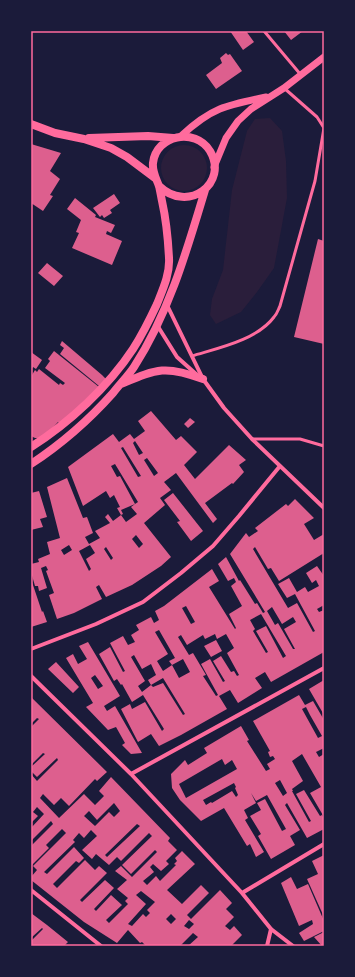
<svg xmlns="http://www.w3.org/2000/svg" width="355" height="977" font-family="'DM Sans',sans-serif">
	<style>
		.green { fill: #2a1e3b }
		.building { fill: #dd5f8e; fill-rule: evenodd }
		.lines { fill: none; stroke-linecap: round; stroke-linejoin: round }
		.service { stroke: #ff6b9d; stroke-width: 3 }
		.minor { stroke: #ff6b9d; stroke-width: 4 }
		.tertiary { stroke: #ff6b9d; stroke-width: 7 }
		.secondary { stroke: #ff6b9d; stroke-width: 8 }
		.neatline { fill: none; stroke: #ff6b9d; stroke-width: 1.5 }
	</style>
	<rect width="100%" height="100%" fill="#1b1b3a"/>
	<path class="green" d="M270 118 282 131 286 161 287 198 274 268 257 292 241 312 216 324 210 315 212 299 223 270 232 190 247 131 255 119Z
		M161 168a23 23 0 1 1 46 0a23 23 0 1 1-46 0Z"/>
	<path class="building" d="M230 31H246L254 42 243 50Z
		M284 31H303L291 40Z
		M226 53 228 55 230 54 242 71 216 89 206 75 222 63 220 58Z
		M31 144 61 153 50 171 60 179 50 195 53 196 43 211 31 203Z
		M114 194 120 203 110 210 112 213 104 218 102 215 100 217 93 208Z
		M75 198 96 215 95 217 115 225 111 233 107 231 106 234 122 241 112 265 72 248 79 233 76 232 81 220 67 209Z
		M318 239 324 241V344L294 337Z
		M47 263 63 276 54 286 38 273Z
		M62 341 102 375 107 380 99 386 60 354 64 348 60 345Z
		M54 351 99 387 60 424 58 422 47 434 41 438H35L31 436V374L32 375 35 370 37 372 39 369 59 385 60 383 63 385 65 383 45 368 50 361 48 359Z
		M31 352 42 360 36 369 33 367 31 370Z
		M151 411 176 440 181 436 197 452 184 465 195 479 229 445 246 460 239 465 244 472 233 484 232 483 205 503 217 519 213 523 176 473 164 482 171 490 160 498 165 505 144 523 171 557 161 566 132 585 106 597 99 585 96 587 102 599 74 613 57 619 49 595 54 593 46 571 48 570 46 566 41 568 47 588 39 591 38 586H35L31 572V564L39 562 38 559 50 554 47 542 60 538 47 487 67 478 83 518 87 517 93 533 85 537 89 544 100 538 95 531 110 523 105 517 108 514 113 521 121 515 126 522 137 514 131 507 135 504 121 510 123 514 121 515 117 508 120 507 114 495 110 498 106 491 83 506 68 467 113 434 119 442 130 434 134 439 145 431 138 421ZM135 441 143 453 139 455 133 443ZM123 447 141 476 138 477 121 448ZM147 458 158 473 154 476 144 460ZM115 464 138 502 135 504 120 476 117 477 111 466ZM136 535 143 544 139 548 132 539ZM69 545 72 550 64 555 61 550ZM90 545 95 553 86 559 91 569 89 571 79 551ZM106 547 113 558 111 560 104 549Z
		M190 418 195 422 188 428 184 424Z
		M39 491 47 517 40 519 43 527 31 530V493Z
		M173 493 203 531 191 541 177 522 180 521 164 500Z
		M295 499 314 518 304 524 314 540 324 534V553L279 581 271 568 268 569 255 547 253 549 288 608 297 603 313 632 315 631 295 594 287 598 278 584 289 578 297 592 305 587 308 592 319 586 316 580 312 583 306 573 317 566 324 576V605L317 609 319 612 324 610V652L271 682 265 672 255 678 262 688 238 703 230 690 219 696 227 709 181 735 159 746 151 734 138 742 121 709 130 704 132 709 145 702 162 731 164 729 143 695 132 702 122 684 121 685 117 679 114 681 99 654 110 647 123 672 125 671 110 643 123 636 128 645 135 642 131 635 139 630 136 625 151 617 154 623 159 620 155 611 164 606 212 569 219 581 209 587 235 629 236 628 229 614 242 606 231 586 236 582 234 578 228 581 218 564 226 557 239 581 240 580 255 604 257 603 263 613 265 612 230 554 246 533 249 537 258 531 255 528 286 504 288 506ZM186 606 195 622 191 624 182 608ZM272 607 282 624 293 617 296 622 284 629 295 649H293L278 623 275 625 267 611ZM261 614 286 656 283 658 266 626 256 631 268 652 266 653 253 631 255 629 250 620ZM159 630 175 658 169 661 172 665 183 659 190 672 179 678 172 665 163 671 157 661 168 654 155 632ZM215 634 217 639 226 634 234 648 227 653 239 675 237 676 234 671 231 672 221 656 213 661 225 681 223 682 210 659 201 664 218 695 216 696 203 676 206 675 193 653 189 655 178 637 181 635 187 645 203 635 205 639ZM134 655 142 669 151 664 156 675 148 680 151 685 163 678 185 714 183 715 163 683 153 687 151 685 142 692 138 686 145 681 131 657Z
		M31 579 42 612 43 611 47 622 31 627Z
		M216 640 222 651 211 657 204 646Z
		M88 642 120 696 104 706 107 711 115 706 142 753 131 754 122 745 125 743 116 727 108 730 86 707 93 703 66 658 73 654 78 664 87 659 79 646ZM95 675 103 686 98 689 91 678Z
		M56 662 79 687 73 693 48 669Z
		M324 680V715L309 689Z
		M299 695 305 705 313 701 324 720V748L316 752 319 757 324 754V767L323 768 324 770V817L310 793 321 787 302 754 292 761 303 781 292 789 293 791H292L309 822 311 821 296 794 304 790 320 816 322 815 324 819V829L307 838 287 803 285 805 300 830 290 836 295 845 271 859 258 836 261 834 250 816 261 810 257 803 265 799 282 831 286 829 267 795 256 801 251 793 256 803 244 810 248 818 245 820 264 852 256 857 250 844 247 846 224 808 201 821 180 800 172 788 171 774 185 760 188 765 207 753 204 748 241 726 249 740 247 741 266 771 270 769 267 764 275 759 273 756 270 757 268 752 270 751 253 721ZM306 707 310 715 322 736 318 738 302 709ZM222 759 225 765 232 760 237 769 186 798 179 784ZM280 780 287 793 283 796 275 783ZM234 783 236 787 235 788 238 795 236 797 232 791 212 803 211 802 206 805 203 800Z
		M31 697 107 772 97 781 95 779 69 806 61 798 54 805 43 794 40 798 59 818 84 794 95 805 104 796 99 791 111 777 170 838 168 841 177 850 166 861 169 864 161 871 153 864 150 867 154 872 143 881 147 885 156 876 160 881 176 865 174 864 177 861 175 858 182 851 195 864 167 890 182 904 201 885 209 893 187 915 191 919 220 890 232 903 226 909 234 917 225 926 230 930 234 926 242 935 231 946H188L198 937 193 933 180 946H146L142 942 140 943 128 930 117 943 84 922 31 880V877L37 870 33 866 66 833 62 829 46 845 49 848 31 866V846L53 824 51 821 31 841V828L44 814 37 807 33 812 38 816 31 823V774L37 781 58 760 57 758 37 777 31 771V767L45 754 43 753 31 765V727L39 719 37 718 31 724ZM114 803 120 811 114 817 109 812 95 826 84 816 89 811 97 820ZM137 824 140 826 107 857 105 855ZM91 830 97 836 82 850 92 859 96 854 109 865 117 857 121 861 149 833 152 836 122 865 131 874 155 850 157 852 132 877 121 866 115 871 127 880 117 889 128 898 125 901 128 904 109 923 106 920 122 905 111 895 96 911 94 909 114 888 105 880 82 902 80 900 107 873 99 866 95 870 85 860 57 888 53 884 76 861 79 863 84 858 74 847 47 874 44 872 75 842 73 840 79 833 84 838ZM141 891 155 902 147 910 150 913 146 917 143 914 132 926 128 924 146 904 136 895ZM171 914 176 919 171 924 166 919ZM189 920 194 924 189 929 184 926Z
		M324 855V917L307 879 318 874 312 861Z
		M291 877 297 889 308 884 324 921V931L304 941 299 933 313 924 312 920 299 926 281 883Z
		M31 913 47 925 68 942 64 946H31V941L43 929 42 928 31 938Z
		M324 932V946H322L314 937Z"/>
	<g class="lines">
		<path class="service" d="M264 31 301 75
			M284 88 317 117 324 128
			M192 356C218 348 257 340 274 317 277 314 278 310 280 306L315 181 324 128
			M252 439H300L324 446"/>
		<path class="minor" d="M167 305 203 379 224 408 252 439 324 508
			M157 325 177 357 196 374
			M31 649 96 624 143 602 181 573 213 546 239 516 280 466
			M31 676 131 774 242 893 271 929 293 946
			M131 774 324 668
			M31 890 101 946
			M242 893 324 844
			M267 946 271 929"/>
		<path class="tertiary" d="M181 136C211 108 226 105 266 97
			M214 167 226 138 238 121 251 109 284 88 324 57"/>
		<path class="secondary" d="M31 124 55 133 84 139 111 148 127 157 155 178
			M89 138 148 136 173 138
			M121 384C157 369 165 365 203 379
			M31 447C69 423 108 387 133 349 142 335 150 319 157 304 163 289 170 274 169 258 168 238 166 219 162 201 161 196 160 190 159 186 156 178 152 172 153 163 156 135 195 127 210 151 229 183 188 214 159 186
			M31 464C63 443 88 421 113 393 120 384 128 376 134 367 169 313 187 250 205 190"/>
	</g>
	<rect width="355" height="977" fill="none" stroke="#1b1b3a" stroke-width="64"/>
	<rect x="32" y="32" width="291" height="913" class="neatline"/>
</svg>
